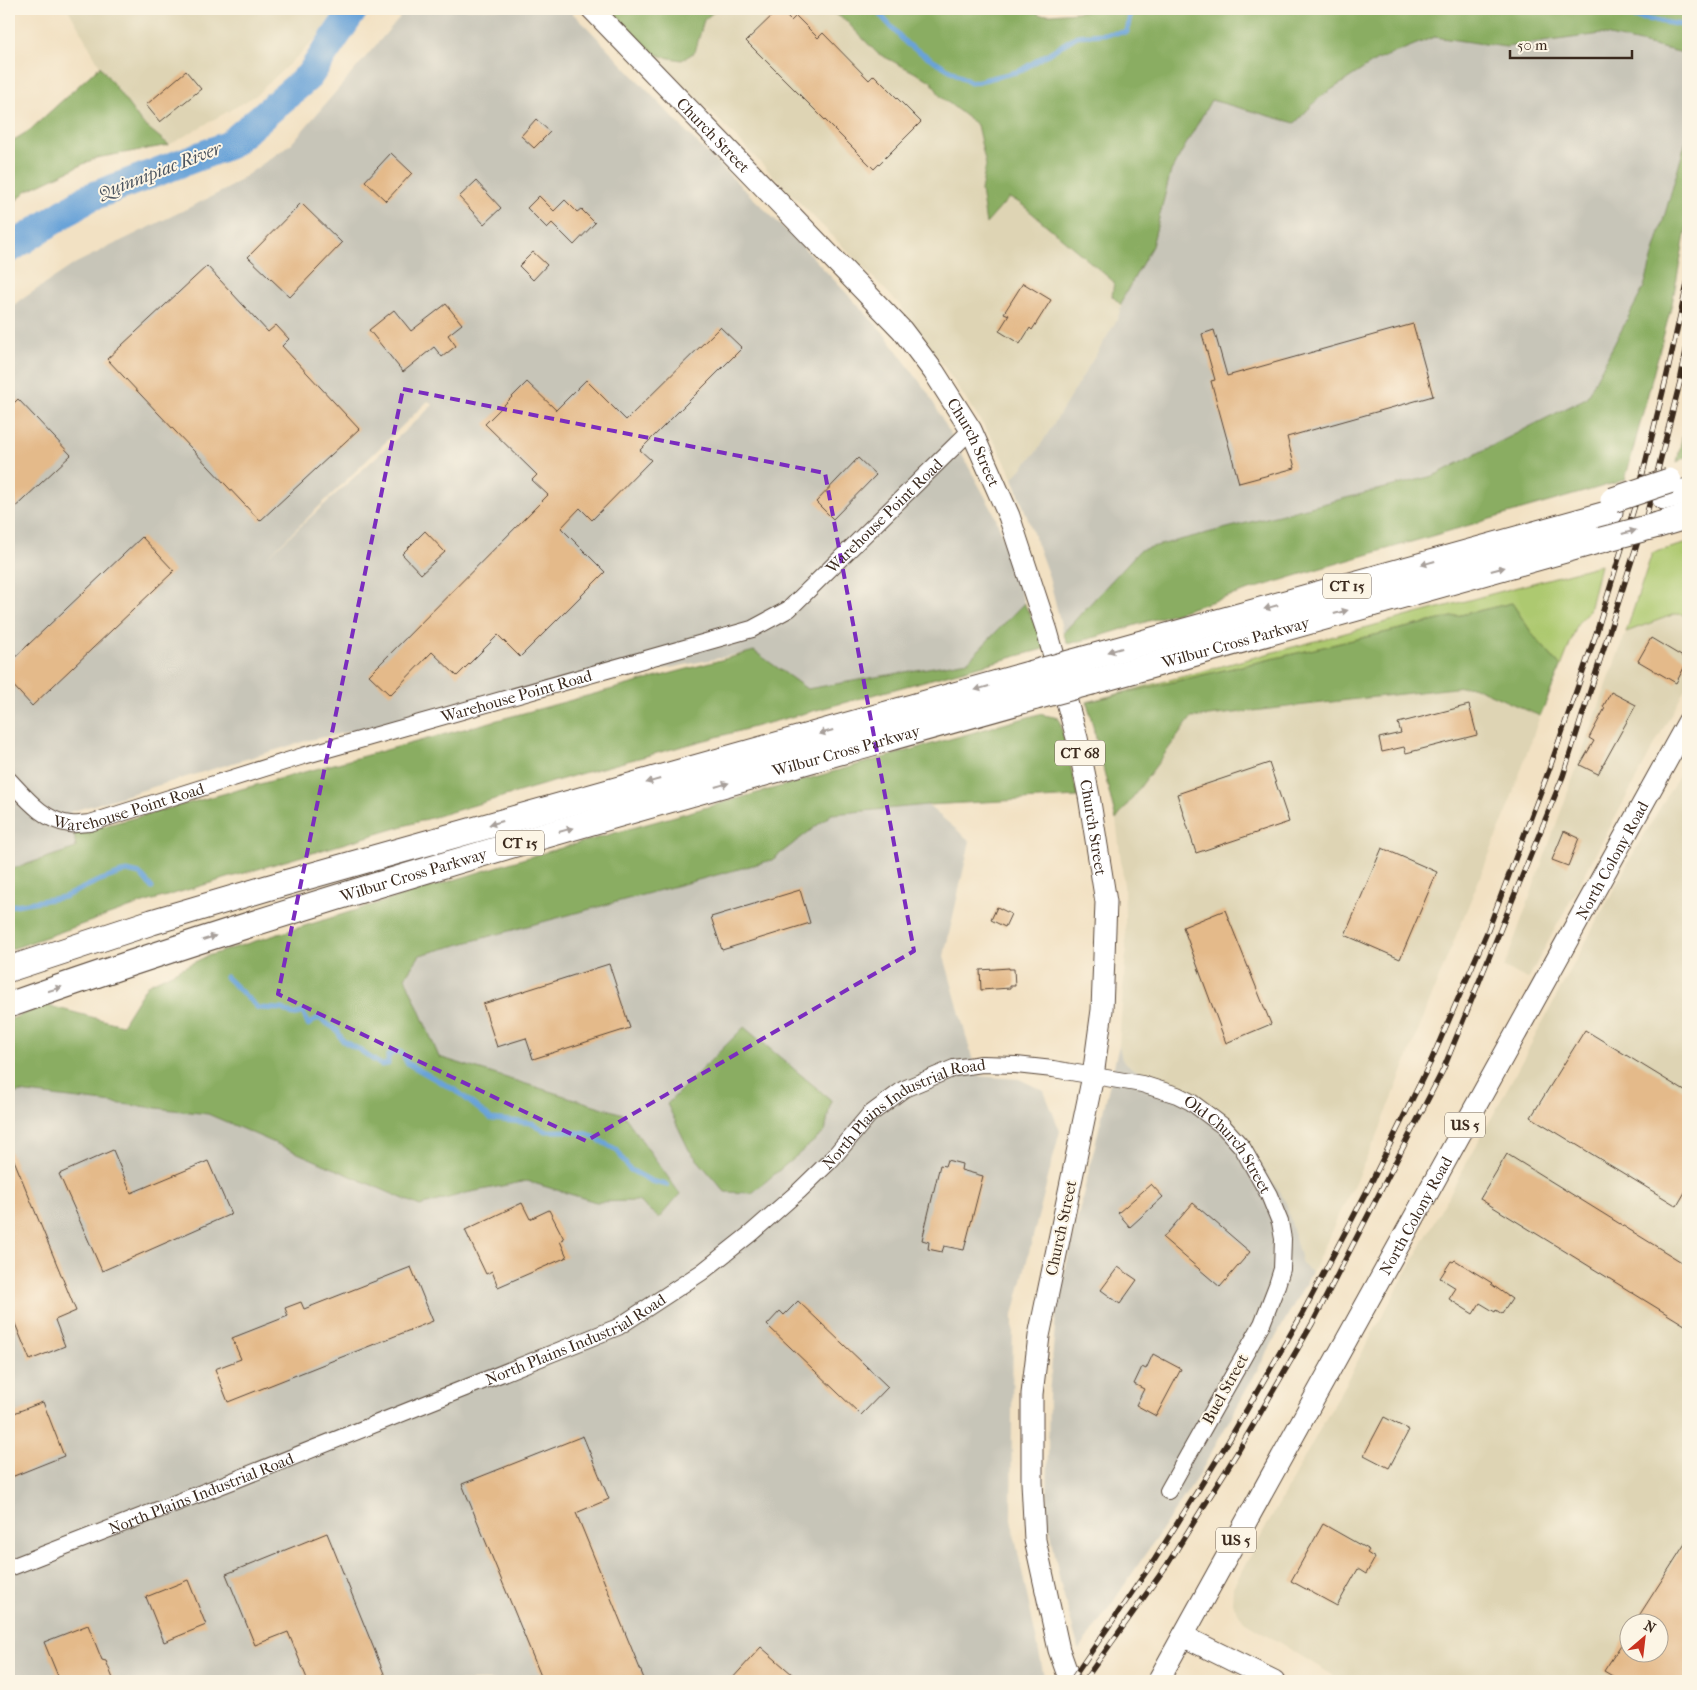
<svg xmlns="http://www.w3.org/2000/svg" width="1697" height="1690" font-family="'IM FELL French Canon',serif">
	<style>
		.built { fill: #ded4b4; fill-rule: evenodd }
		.industrial { fill: #c7c5b8; fill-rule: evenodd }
		.green { fill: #adc96f; stroke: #747a46 }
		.forest { fill: #8aad62; stroke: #626c40 }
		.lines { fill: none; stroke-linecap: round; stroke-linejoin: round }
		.stream { stroke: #69a3d8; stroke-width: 5 }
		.river { stroke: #69a3d8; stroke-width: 29 }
		.building { fill: #e4ba8a }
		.minor-casing { stroke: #564537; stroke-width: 18 }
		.major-casing { stroke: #564537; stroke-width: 23 }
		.highway-casing { stroke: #564537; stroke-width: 27 }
		.minor { stroke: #fff; stroke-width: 16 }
		.major { stroke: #fff; stroke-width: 21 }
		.highway { stroke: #fff; stroke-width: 25 }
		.rail-casing { stroke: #3b2a1e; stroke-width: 5.5 }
		.rail { stroke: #fcf5e5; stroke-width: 4; stroke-dasharray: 11; stroke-linecap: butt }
		.highway-bridge-casing { stroke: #564537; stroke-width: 27; stroke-linecap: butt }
		.highway-bridge { stroke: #fff; stroke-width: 25 }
		.oneway { fill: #a79f9a }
		.marked { fill: none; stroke: #7b2cbf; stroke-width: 4; stroke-dasharray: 10 6; stroke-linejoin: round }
		.labels { text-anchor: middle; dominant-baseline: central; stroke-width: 4; stroke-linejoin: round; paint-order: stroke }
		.shield { fill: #fcf5e5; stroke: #75675a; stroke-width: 1 }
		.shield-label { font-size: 15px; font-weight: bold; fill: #3b2a1e }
		.street-label { font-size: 16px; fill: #3b2a1e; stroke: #fcf5e5 }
		.water-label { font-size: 18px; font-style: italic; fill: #4b545f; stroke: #fcf5e5 }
	</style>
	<rect width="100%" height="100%" fill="#fcf5e5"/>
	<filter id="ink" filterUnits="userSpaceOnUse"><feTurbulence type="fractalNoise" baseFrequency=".02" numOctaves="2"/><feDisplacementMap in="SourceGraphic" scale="10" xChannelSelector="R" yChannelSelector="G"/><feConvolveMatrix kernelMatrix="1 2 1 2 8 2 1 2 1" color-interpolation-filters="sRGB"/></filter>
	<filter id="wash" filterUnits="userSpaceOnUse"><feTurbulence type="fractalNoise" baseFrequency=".0096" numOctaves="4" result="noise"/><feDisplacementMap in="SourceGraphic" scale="20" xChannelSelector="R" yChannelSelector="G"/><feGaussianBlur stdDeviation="1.12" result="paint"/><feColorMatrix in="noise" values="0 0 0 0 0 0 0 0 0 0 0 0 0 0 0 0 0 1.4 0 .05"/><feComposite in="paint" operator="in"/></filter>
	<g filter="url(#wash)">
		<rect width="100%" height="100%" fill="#f2e1c3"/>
		<path class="built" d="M68 9H336L318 37 255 96 169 145 141 122 100 66Z
			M717 9H825L844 19 877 53 931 81 941 97 977 125 986 165 981 190 987 223 1009 198 1020 203 1114 282 1112 296 1121 305 1117 320 1037 451 1013 478 997 446 933 350 899 304 652 52 664 57 698 42 704 20Z
			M1675 614 1688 615V683L1528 979 1504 968 1626 632Z
			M1472 686 1540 716 1503 821 1444 965 1378 1134 1312 1272 1302 1265 1286 1203 1182 1086 1133 1069 1122 1059 1119 1045 1126 950 1124 886 1116 820 1191 718Z
			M1688 760V1681H1342L1244 1621 1232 1603 1233 1587 1492 1117 1630 859ZM1630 1622H1660V1652H1630Z"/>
		<path class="industrial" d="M407 9H568L586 26 701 147 804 248 883 332 928 393 994 513 1015 570 1024 603 968 661 807 689 754 651 309 740 70 812 77 848 9 870V308L76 263 227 189 291 144ZM428 401 433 405 265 559Z
			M1601 34 1688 54V134L1644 287 1586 398 1433 476 1140 550 1063 633 1049 577 1013 478 1037 451 1117 320 1124 296 1152 246 1171 171 1211 100 1295 123 1320 97 1377 60 1434 37 1506 47Z
			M927 805 970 841 944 956 977 1076 1019 1079 1044 1091 1060 1131 1013 1315 1011 1519 1045 1681H9V1096L19 1092 208 1114 420 1206 466 1193 527 1181 596 1202 638 1201 623 1114 439 1057 405 977 420 955 772 860 832 814Z
			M1119 1045 1122 1059 1133 1069 1182 1086 1235 1124 1286 1203 1302 1264 1312 1272 1200 1473 1113 1602 1079 1650 1060 1582 1047 1512 1049 1394 1057 1304Z"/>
		<path class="green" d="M1688 543V615L1675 614 1626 632 1652 553Z
			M1600 565 1589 611 1578 623 1561 667 1533 635 1512 603 1087 702Z"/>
		<path class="forest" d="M610 9H717L704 20 695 52 682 60 664 57 652 52Z
			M825 9H1032L1040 15 1086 11 1088 9H1688V54L1601 34 1506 47 1434 37 1377 60 1320 97 1295 123 1211 100 1171 171 1152 246 1124 296 1121 305 1112 296 1114 282 1020 203 1009 198 986 224 981 190 986 165 977 125 941 97 931 81 877 53 844 19Z
			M100 66 141 122 169 145 96 158 26 191 9 208V143L30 130Z
			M1688 134V220L1672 304 1625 480 1318 569 1100 636 1068 644 1063 633 1140 550 1433 476 1586 398 1644 287Z
			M1688 409V456L1677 462Z
			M1024 603 1047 648 583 773 143 903 9 950V870L76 848 74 834 754 651 807 689 968 661Z
			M1512 603 1533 635 1561 667 1540 716 1472 686 1191 718 1116 820 1087 702Z
			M1039 714 1059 718 1078 797 927 805 832 814 772 860 420 955 405 977 439 1057 623 1114 680 1194 659 1218 638 1201 596 1202 527 1181 466 1193 420 1206 208 1114 19 1092 9 1096V1020L46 1005 122 1025 147 985 207 956 522 859Z
			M744 1027 831 1100 825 1132 752 1193 725 1192 689 1150 667 1104Z"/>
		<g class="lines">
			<path class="stream" d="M875 9 907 44 971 83 1020 71 1077 36 1127 32 1131 9
				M1584 9 1688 26
				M9 906 64 897 98 881 127 871 140 874 152 888
				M226 977 258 1008 282 1009 293 1015 303 1012 308 1025 318 1018 337 1030 343 1041 358 1049 381 1065 388 1064V1056L397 1051 402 1053 407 1063 458 1092 491 1119 532 1123 545 1131H566L588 1134 617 1150 629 1169 651 1181 667 1185"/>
			<path class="river" d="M9 249 88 198 229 145 309 76 354 9"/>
		</g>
		<g id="blocks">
			<path class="building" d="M779 9 791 21 796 16 818 38 823 33 869 80 874 75 921 122 874 169 746 41Z
				M186 71 201 89 160 122 146 105Z
				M536 119 550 132 534 148 521 136Z
				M391 153 412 173 386 201 365 181Z
				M476 181 501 208 484 224 459 197Z
				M539 196 554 211 565 200 577 212 581 209 595 223 574 245 552 223 547 228 527 208Z
				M301 203 342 243 290 297 248 257Z
				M533 252 547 265 533 280 519 266Z
				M207 266 268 332 276 325 289 339 282 346 359 429 260 521 107 359Z
				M1023 283 1051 300 1032 330 1030 328 1020 344 999 331 1009 315 1004 313Z
				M446 304 462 324 448 335 456 346 442 357 434 347 403 372 369 330 394 310 411 331Z
				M1413 324 1433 396 1287 437 1295 468 1239 483 1211 381 1215 380 1202 334 1214 330 1227 376Z
				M720 327 742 348 640 450 651 460 592 520 580 508 561 528 605 572 520 657 498 635 457 676 432 652 390 695 369 675 548 495 532 480 537 475 485 424 527 382 556 410 586 380 626 420Z
				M18 399 71 455 9 513V408Z
				M858 458 876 475 833 519 816 502Z
				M425 531 445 552 421 574 402 554Z
				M142 537 174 571 32 706 9 681V663Z
				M1651 638 1688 660 1676 683 1638 661Z
				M1611 692 1636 705 1598 774 1580 765 1594 741 1589 738 1605 708 1603 707Z
				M1469 705 1477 735 1406 753 1404 747 1382 752 1379 738 1401 733 1398 723Z
				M1269 763 1289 822 1196 853 1177 794Z
				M1564 831 1579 838 1568 866 1552 860Z
				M1382 848 1437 872 1400 959 1345 935Z
				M800 890 810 923 722 950 711 917Z
				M997 907 1011 914 1005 927 991 920Z
				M1225 910 1271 1024 1226 1043 1183 927Z
				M609 964 630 1028 533 1059 526 1038 497 1047 483 1004Z
				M1009 968V969H1014L1015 986H1010V988L981 990 980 970Z
				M1585 1030 1688 1093V1187L1677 1206 1531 1117Z
				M9 1148 76 1311 55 1320 65 1346 30 1360 9 1309Z
				M113 1150 131 1193 208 1161 231 1214 102 1271 59 1174Z
				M1507 1154 1688 1266V1327L1480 1199Z
				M947 1160 962 1164 961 1170 983 1176 964 1250 944 1246 942 1252 928 1249 929 1242 922 1240 940 1165 945 1166Z
				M1151 1184 1163 1197 1130 1227 1118 1213Z
				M522 1203 530 1219 549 1210 564 1239 560 1241 567 1257 498 1287 492 1271 486 1274 465 1230Z
				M1193 1203 1250 1252 1220 1287 1163 1238Z
				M1455 1260 1492 1283 1491 1284 1512 1299 1502 1314 1496 1310 1495 1312 1480 1303 1473 1314 1449 1299 1456 1288 1440 1278 1451 1261 1453 1262Z
				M411 1267 433 1321 228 1402 215 1369 241 1359 232 1338 288 1316 285 1308 301 1302 304 1309Z
				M1118 1267 1137 1280 1120 1304 1101 1290Z
				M798 1301 888 1387 861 1415 767 1325 780 1311 784 1315Z
				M1153 1354 1181 1369 1156 1416 1136 1405 1144 1389 1134 1384 1142 1367 1146 1369Z
				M43 1402 64 1456 9 1478V1415Z
				M1384 1417 1409 1430 1389 1468 1364 1455Z
				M583 1436 609 1499 576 1513 645 1681H543L462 1484Z
				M1323 1524 1369 1550 1367 1553 1375 1558 1366 1574 1358 1569 1337 1606 1291 1581Z
				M327 1533 387 1681H308L288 1632 255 1645 226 1574Z
				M1688 1539V1681H1621L1604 1671 1630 1631V1652H1660V1622H1635Z
				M188 1580 206 1625 164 1642 146 1597Z
				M88 1625 102 1660 106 1661 114 1681H60L44 1642Z
				M761 1647 800 1681H730Z"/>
		</g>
	</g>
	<g filter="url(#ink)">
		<use href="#blocks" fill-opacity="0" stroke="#564537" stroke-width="1"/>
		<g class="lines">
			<g class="minor-casing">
				<g id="minor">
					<path id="s1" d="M9 780C26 798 44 821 70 824 76 825 84 823 90 823L303 756 752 629 789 609 971 430"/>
					<path id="s2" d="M9 1568 235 1480 618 1327 702 1272 750 1234 799 1191 831 1160 869 1115 904 1089 954 1068 982 1064 1016 1065 1053 1069 1142 1084 1177 1095 1191 1102 1223 1126 1242 1147 1269 1195 1280 1222 1283 1239 1282 1269 1277 1285 1262 1324 1168 1491"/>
				</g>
			</g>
			<g class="major-casing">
				<g id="major">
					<path id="s3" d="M592 9 902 330 934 372 971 430 1009 516 1047 631 1077 738 1089 796 1106 902 1102 1010 1093 1076 1039 1336 1032 1394V1482L1035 1540 1059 1650 1070 1681"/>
					<path d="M1183 1636 1274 1681"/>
					<path id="s4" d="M1158 1681 1688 722"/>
				</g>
			</g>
			<g class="highway-casing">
				<g id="highway">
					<path d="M1664 497 1688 491"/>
					<path d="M1658 525 1688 516"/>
					<path d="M1084 659 1610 513"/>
					<path id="s5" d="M1092 682 1601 540"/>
					<path d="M9 969 152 922 267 888 1029 674"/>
					<path id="s6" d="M9 1005C346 886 692 794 1036 697"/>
				</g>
			</g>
			<use href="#minor" class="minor"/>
			<use href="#major" class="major"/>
			<use href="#highway" class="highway"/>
			<g class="rail-casing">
				<path id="rail" d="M1071 1681 1155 1559 1228 1442 1301 1316 1368 1189 1431 1061 1488 930 1549 770 1596 634 1635 505 1666 379 1688 280
					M1084 1681 1167 1565 1237 1453 1312 1324 1443 1070 1563 776 1647 513 1680 382 1688 341"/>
			</g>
			<use href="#rail" class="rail"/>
			<g class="highway-bridge-casing">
				<path id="highway-bridge" d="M1613 500 1669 481
					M1601 540 1658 525
					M1029 674 1084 659
					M1036 697 1092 682"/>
			</g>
			<use href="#highway-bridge" class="highway-bridge"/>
		</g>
		<defs><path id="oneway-solid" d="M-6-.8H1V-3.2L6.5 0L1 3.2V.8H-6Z" transform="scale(1.25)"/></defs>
		<g class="oneway">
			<use href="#oneway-solid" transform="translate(1629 532) rotate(-15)"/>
			<use href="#oneway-solid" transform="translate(1428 563) rotate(164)"/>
			<use href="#oneway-solid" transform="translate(1498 569) rotate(-15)"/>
			<use href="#oneway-solid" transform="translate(1271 607) rotate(164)"/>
			<use href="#oneway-solid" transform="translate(1341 612) rotate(-15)"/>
			<use href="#oneway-solid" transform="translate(1115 650) rotate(164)"/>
			<use href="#oneway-solid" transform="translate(982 688) rotate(164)"/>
			<use href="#oneway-solid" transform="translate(826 732) rotate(164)"/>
			<use href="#oneway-solid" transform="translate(653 781) rotate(164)"/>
			<use href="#oneway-solid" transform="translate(722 785) rotate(-16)"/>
			<use href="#oneway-solid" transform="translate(496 823) rotate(165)"/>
			<use href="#oneway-solid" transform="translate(566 830) rotate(-16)"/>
			<use href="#oneway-solid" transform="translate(209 938) rotate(-18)"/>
			<use href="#oneway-solid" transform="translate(55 989) rotate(-18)"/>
		</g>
	</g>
	<path class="marked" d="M403 389 825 473 914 951 586 1141 278 994Z"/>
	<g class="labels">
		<g class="shield">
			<rect x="1323" y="573.5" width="48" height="25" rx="4"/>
			<rect x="1055" y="740.5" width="50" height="25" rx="4"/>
			<rect x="496" y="830.5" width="48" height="25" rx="4"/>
			<rect x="1445" y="1112.5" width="40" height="25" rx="4"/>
			<rect x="1216" y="1527.5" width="40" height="25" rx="4"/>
		</g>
		<g class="shield-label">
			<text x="1347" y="586">CT 15</text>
			<text x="1080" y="753">CT 68</text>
			<text x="520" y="843">CT 15</text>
			<text x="1465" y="1125">US 5</text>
			<text x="1236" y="1540">US 5</text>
		</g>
		<g class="street-label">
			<text stroke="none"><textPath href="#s3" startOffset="175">Church Street</textPath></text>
			<text stroke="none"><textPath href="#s3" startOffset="580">Church Street</textPath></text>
			<text stroke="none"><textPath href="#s1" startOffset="962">Warehouse Point Road</textPath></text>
			<text stroke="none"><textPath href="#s5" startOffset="149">Wilbur Cross Parkway</textPath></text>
			<text stroke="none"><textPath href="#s1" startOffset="542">Warehouse Point Road</textPath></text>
			<text stroke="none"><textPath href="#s6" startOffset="875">Wilbur Cross Parkway</textPath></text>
			<text stroke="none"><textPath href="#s1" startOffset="138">Warehouse Point Road</textPath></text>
			<text stroke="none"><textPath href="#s3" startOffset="985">Church Street</textPath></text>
			<text stroke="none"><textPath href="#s4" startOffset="938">North Colony Road</textPath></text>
			<text stroke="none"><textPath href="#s6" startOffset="425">Wilbur Cross Parkway</textPath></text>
			<text stroke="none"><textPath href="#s2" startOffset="1016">North Plains Industrial Road</textPath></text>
			<text stroke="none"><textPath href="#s2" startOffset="1382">Old Church Street</textPath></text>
			<text stroke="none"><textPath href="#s4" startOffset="532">North Colony Road</textPath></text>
			<text transform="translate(1061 1228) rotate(-78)">Church Street</text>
			<text stroke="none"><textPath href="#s2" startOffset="611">North Plains Industrial Road</textPath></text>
			<text transform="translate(1225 1389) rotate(-61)">Buel Street</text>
			<text stroke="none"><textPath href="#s2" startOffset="206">North Plains Industrial Road</textPath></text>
		</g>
		<g class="water-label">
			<text transform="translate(160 171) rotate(-21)">Quinnipiac River</text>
		</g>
	</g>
	<rect width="1697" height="1690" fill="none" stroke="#fcf5e5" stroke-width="30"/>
	<g transform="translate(1644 1638) rotate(28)"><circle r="24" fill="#fcf5e5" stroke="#afa495"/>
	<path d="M0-4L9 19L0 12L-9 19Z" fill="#c8321e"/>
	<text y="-8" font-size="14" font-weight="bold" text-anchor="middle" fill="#3b2a1e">N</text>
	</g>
	<path d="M1510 50v8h122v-8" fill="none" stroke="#3b2a1e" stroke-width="2.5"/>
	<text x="1517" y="50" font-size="15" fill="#3b2a1e" stroke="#fcf5e5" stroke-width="4" paint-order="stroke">50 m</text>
</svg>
